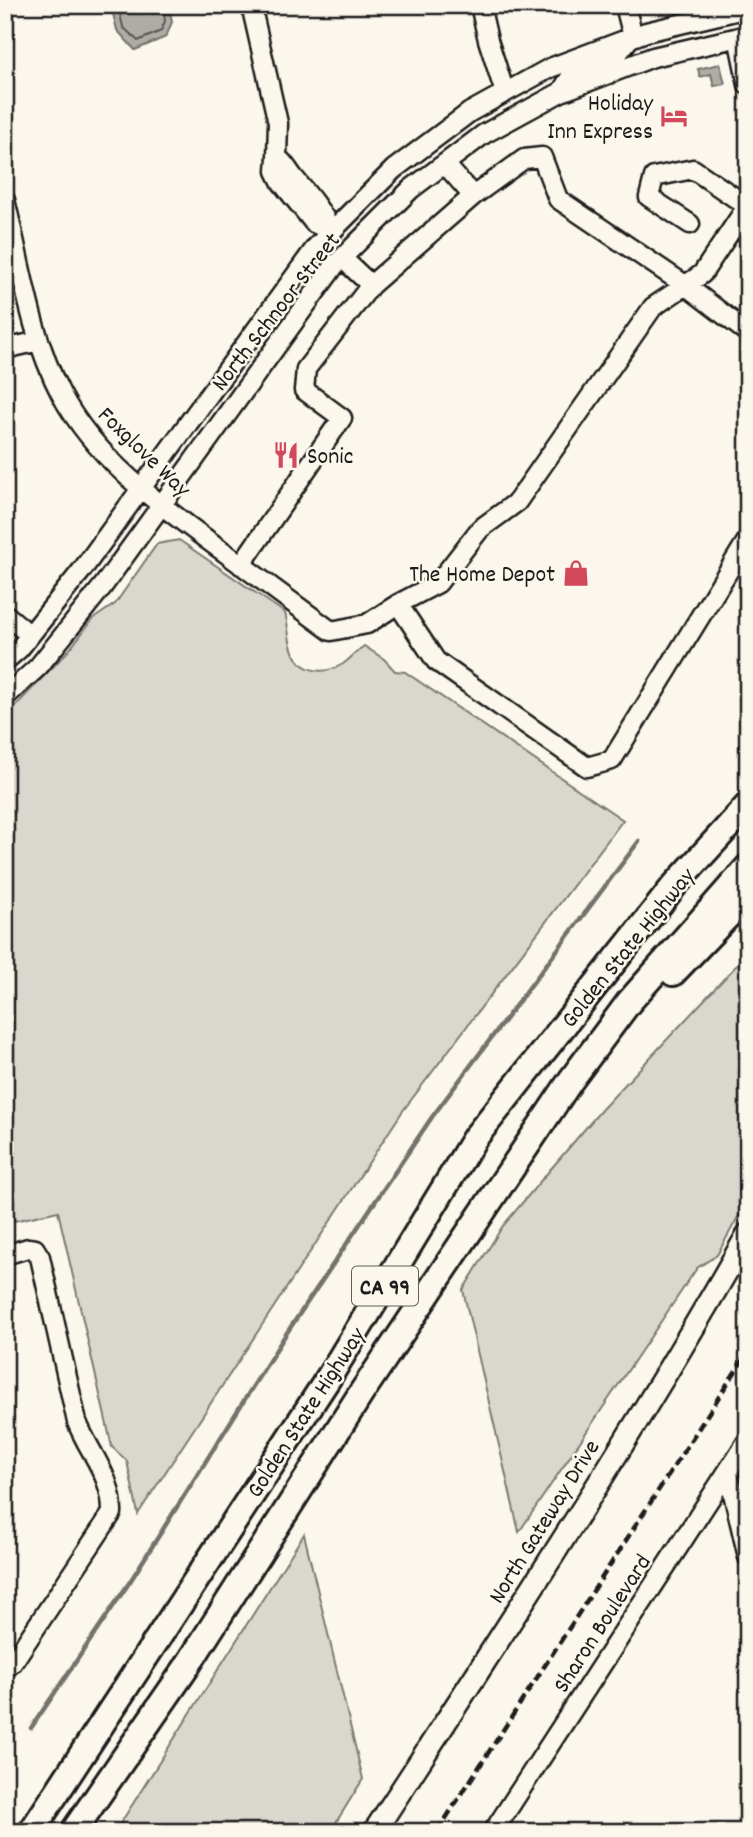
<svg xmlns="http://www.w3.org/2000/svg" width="753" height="1837" font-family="Dekko,sans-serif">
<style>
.green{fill:#dad7ce;stroke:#7b7a75;stroke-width:2}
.water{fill:#afaca5;stroke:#74726e;stroke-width:2}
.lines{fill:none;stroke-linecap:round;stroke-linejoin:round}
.shore{stroke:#575653;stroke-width:2}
.stream{stroke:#74726e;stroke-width:4.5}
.minor-casing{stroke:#1c1c1c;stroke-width:23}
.major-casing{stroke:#1c1c1c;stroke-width:26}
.highway-casing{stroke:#1c1c1c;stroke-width:30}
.minor{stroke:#fbf7ec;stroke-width:18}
.major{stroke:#fbf7ec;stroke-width:21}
.highway{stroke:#fbf7ec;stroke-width:24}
.rail{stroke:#1c1c1c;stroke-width:4.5;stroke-dasharray:10 5;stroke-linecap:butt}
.labels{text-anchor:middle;stroke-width:5;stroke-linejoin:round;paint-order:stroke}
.shield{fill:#fbf7ec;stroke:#5f5e5a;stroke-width:2}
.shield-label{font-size:23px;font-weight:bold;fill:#1c1c1c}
.poi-label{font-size:24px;fill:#1c1c1c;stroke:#fbf7ec;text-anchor:end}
.street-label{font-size:24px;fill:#1c1c1c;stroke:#fbf7ec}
</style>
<rect width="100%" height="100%" fill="#fbf7ec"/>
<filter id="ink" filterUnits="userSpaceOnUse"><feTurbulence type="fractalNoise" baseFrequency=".0143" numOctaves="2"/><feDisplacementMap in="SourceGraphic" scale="14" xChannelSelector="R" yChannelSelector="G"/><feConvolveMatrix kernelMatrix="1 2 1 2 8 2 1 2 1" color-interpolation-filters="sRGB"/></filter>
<g filter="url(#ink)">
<path class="green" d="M179,540L285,613C288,623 288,635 291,645C297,671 321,677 343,664C350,659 356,652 364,646L384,659L395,671L405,672L623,820L402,1112L138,1514L127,1461L112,1447L58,1211L14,1221L5,1182V717L69,650L93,619L115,604L157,544Z
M748,953V1199L717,1255L697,1268L519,1532L463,1290L502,1227L538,1184L602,1109Z
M304,1534L363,1779L330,1832H115Z"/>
<path class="water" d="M111,5H169L172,22L166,37L135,50L117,30Z
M720,64L725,84L714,86L711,74L700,77L698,69Z"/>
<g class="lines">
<path class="shore" d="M118,5L123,27L138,41L161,31L165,21L163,5"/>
<path class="stream" d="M31,1728L131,1580L284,1337L432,1117L639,841"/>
<defs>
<path id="minor" d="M251,5L278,123L277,157
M480,5L488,40L505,93
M625,5L633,37
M738,37L748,85
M561,92L572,75L615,57L630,38
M445,164L473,196L524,159L542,157L558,199L685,285L748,333
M5,200C21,264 30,335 61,394C96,460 161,506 220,549C257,576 294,604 331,631L367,624L398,604
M748,205L702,274L653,307L517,502L480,529L438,583L398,604L436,661L587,767L612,760L748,539
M690,224L649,197L654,177L693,169L747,206
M330,241L332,231C321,210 310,197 295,179C288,171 286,164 277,157L276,171L282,183L314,223L332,231
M342,258L371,285L473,196
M5,349L39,341
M241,565L342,418L304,390L306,369L371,285
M5,614L30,635
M5,661L19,649L82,570L316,247L394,169L470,112L550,68L646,32L748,8
M5,697L38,667L103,586L335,265L411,189L484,134L561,92L653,57L748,35
M5,1255L28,1248L35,1249L40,1257L77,1422C89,1453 113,1477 112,1513L13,1662L5,1669
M728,1472L748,1557
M493,1832L748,1440"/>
<path id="major" d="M374,1832C502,1635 632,1438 748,1234"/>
<path id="highway" d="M673,973L748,895
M31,1832L329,1377L474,1139L674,886L748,805
M73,1832L186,1668L362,1392L571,1080L629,1002L748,867"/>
</defs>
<use href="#minor" class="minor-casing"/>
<use href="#major" class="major-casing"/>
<use href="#highway" class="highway-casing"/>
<use href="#minor" class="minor"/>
<use href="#major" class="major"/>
<use href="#highway" class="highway"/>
<path class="rail" d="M437,1832L748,1352"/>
</g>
</g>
<defs>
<symbol id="hotel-bare" viewBox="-9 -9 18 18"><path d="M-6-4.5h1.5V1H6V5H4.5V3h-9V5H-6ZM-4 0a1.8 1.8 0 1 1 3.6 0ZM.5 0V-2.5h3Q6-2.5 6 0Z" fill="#d1495b" stroke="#fbf7ec" stroke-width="2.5" paint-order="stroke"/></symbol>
<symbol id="restaurant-bare" viewBox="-9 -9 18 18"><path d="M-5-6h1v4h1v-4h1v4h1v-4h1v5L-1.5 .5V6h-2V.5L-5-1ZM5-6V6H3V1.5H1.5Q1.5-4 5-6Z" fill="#d1495b" stroke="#fbf7ec" stroke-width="2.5" paint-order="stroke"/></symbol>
<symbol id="shop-bare" viewBox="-9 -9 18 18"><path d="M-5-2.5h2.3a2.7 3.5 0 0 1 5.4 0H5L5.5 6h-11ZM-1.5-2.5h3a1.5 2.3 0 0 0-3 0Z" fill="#d1495b" stroke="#fbf7ec" stroke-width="2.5" paint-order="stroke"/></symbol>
</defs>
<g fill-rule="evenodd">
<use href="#hotel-bare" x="655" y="97" width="38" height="38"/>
<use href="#restaurant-bare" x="267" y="436" width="38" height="38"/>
<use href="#shop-bare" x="557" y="554" width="38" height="38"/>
</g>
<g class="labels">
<rect class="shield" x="352" y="1266.5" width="66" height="39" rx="5"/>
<g class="shield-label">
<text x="385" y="1294">CA 99</text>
</g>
<g class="poi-label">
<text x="653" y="110">Holiday<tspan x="653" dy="28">Inn Express</tspan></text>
<text x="307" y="463" text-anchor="start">Sonic</text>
<text x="555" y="581">The Home Depot</text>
</g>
<g class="street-label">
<text transform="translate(275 311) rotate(-52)" y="8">North Schnoor Street</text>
<text transform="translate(145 451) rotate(44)" y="8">Foxglove Way</text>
<text transform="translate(627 947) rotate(-51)" y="8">Golden State Highway</text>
<text transform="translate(305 1412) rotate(-57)" y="8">Golden State Highway</text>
<text transform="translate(543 1521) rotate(-58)" y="8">North Gateway Drive</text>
<text transform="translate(601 1623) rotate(-57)" y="8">Sharon Boulevard</text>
</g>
</g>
<rect width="753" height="1837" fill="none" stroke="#fbf7ec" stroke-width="28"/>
<rect x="14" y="14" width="725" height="1809" fill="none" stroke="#1c1c1c" stroke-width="2.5" filter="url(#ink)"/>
</svg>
